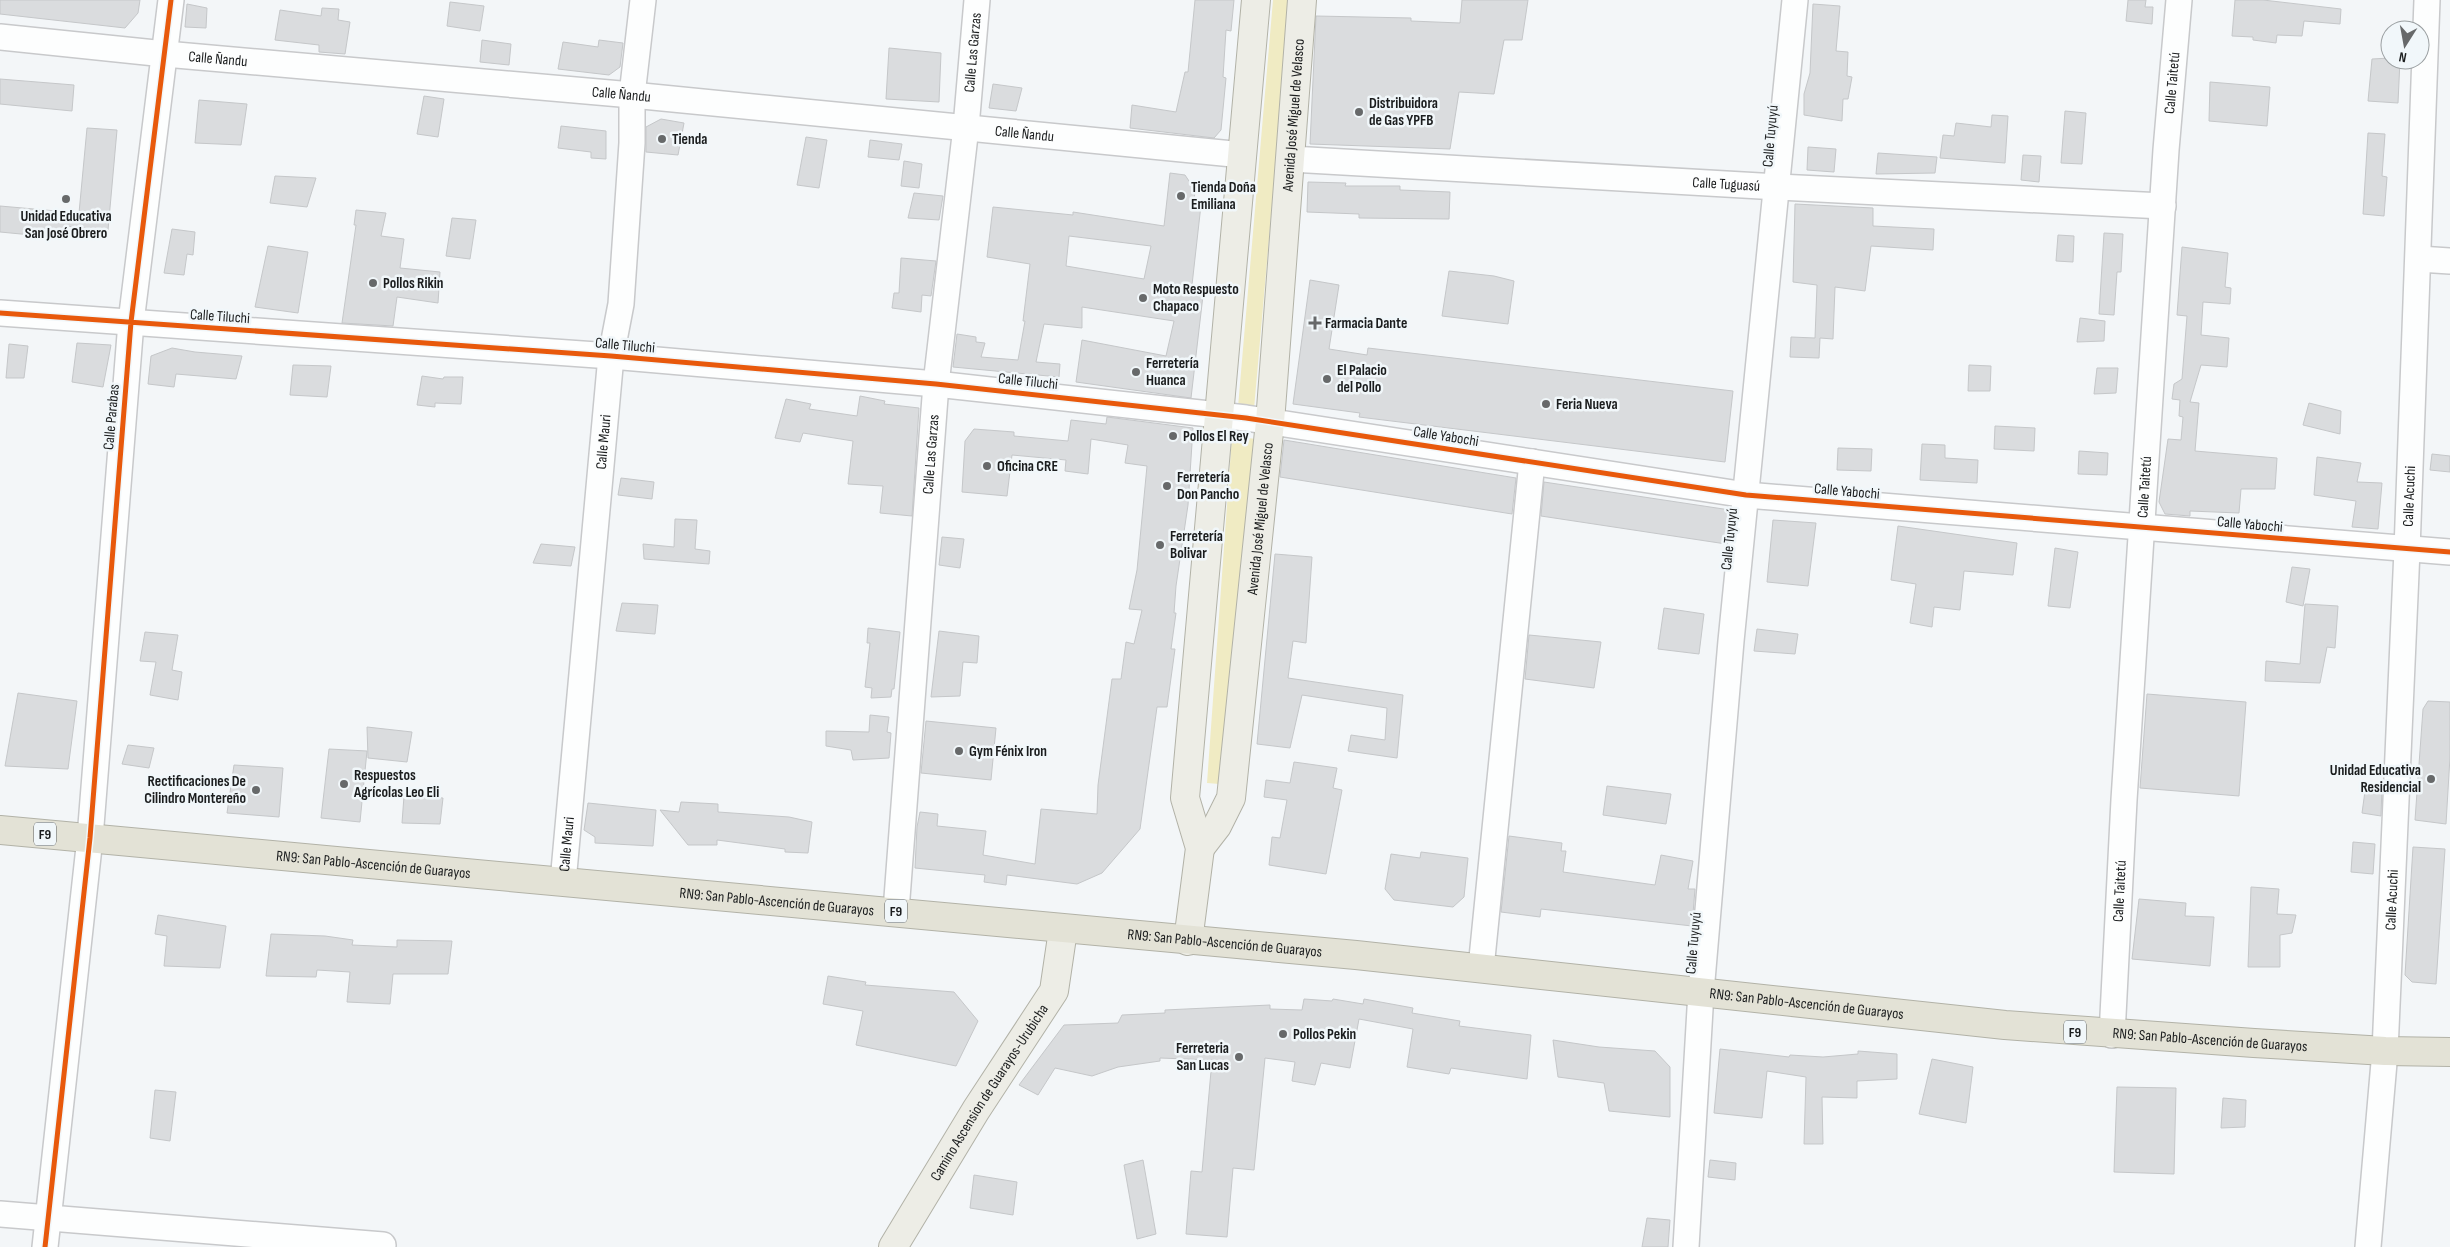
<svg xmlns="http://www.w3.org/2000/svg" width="2450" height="1247" font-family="'Sofia Sans Condensed',sans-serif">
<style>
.green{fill:#f0ebc3}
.building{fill:#dadcde;stroke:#c5c7c9;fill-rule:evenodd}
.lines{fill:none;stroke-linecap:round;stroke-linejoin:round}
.minor-casing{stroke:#c8c9cb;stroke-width:28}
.major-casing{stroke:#b2b2a7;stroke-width:30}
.highway-casing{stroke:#b2b2a7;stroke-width:30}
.minor{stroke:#fdfefe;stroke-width:25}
.major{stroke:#edede6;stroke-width:28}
.highway{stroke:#e3e2d6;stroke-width:28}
.cycleway-casing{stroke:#f1f7fa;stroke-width:8}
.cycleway{stroke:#e8590c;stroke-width:5}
.poi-dot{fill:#67696a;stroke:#f1f7fa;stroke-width:2}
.labels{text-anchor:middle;stroke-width:5;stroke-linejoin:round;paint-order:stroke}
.shield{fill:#f1f7fa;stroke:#5b5e60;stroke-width:1}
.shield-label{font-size:14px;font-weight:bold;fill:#1b1d1e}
.street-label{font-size:15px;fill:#1b1d1e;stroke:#f1f7fa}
.poi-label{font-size:15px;font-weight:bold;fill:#1b1d1e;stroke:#f1f7fa;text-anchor:start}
</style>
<rect width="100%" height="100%" fill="#f3f6f8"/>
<path class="green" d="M1273,0H1290L1254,409L1238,407Z
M1232,436L1256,439L1219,784L1207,783Z"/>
<path class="building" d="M0,0H140L138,13L125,28L0,14Z
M1195,0H1234L1231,31L1226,30L1223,77L1226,78L1221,130L1214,138L1130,128L1132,105L1176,112L1185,72H1188Z
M1462,0H1528L1522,40H1504L1494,94L1459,92L1450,149L1310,144L1316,16L1411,18V21L1460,23Z
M2128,0H2146L2145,7H2153L2152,24L2126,21Z
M2235,0H2263L2341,9L2340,24L2304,21L2302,36L2277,35L2276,43L2253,40V37L2232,36Z
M450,2L484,6L480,31L447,26Z
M187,4L207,8L206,28L185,27Z
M1813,4L1840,6L1836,51L1848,52L1847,76L1852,77L1848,99H1843L1842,121L1804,115V94L1810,73Z
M322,8L339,9L338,20L350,22L345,54L319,52V45L275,40L280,10L321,16Z
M482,40L511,44L509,65L480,62Z
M599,40L623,43L620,67L609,75L558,69L563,42L598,47Z
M889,48L941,53L939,102L886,99Z
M2390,58L2400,60L2398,103L2368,101L2372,59Z
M0,79L74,85L72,111L0,104Z
M2210,82L2270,87L2267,126L2209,121Z
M993,84L1022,88L1016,111L989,108Z
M424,96L444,99L438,137L417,134Z
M199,100L247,104L241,145L195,143Z
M2065,111L2086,113L2082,164L2061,163Z
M1992,115L2008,116L2005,163L1940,158L1943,135L1954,136L1956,123L1991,127Z
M661,119L684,123L678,155L646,152V127Z
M561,126L606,131V159L591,158V152L558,148Z
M87,128L117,130L108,230L64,226L63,238L0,232V206L79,213Z
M2368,133L2385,134L2382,176L2387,177L2384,216L2363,214Z
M806,137L827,140L819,188L797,185Z
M870,140L902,144L899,160L868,157Z
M1808,147L1836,149L1834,172L1807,170Z
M1878,153L1937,157L1935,173L1876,174Z
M2023,155L2041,156L2039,182L2021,180Z
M904,161L922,164L919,188L901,186Z
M1170,173L1185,175L1195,190L1194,202L1201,205L1192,285L1204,287L1191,398L1076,382L1082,340L1166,356L1174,321L1082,307V328L1044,324L1036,362L1060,364L1059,377L953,367L957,334L976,337V342L985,343L981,357L1018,360L1025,321H1023L1030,264L987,257L993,207L1073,215V212L1164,226ZM1069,236L1151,246L1144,279L1066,266Z
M275,176L316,178L307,207L270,203Z
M1308,182L1346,183L1345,186H1400V190L1450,192L1449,219L1359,218V214L1307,212Z
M914,193L943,196L939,220L908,218Z
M1795,204L1873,208V226L1934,229L1933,250L1871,246L1865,291L1835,287L1833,339L1820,338L1819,358L1790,357L1791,337L1815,338L1817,285L1793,282Z
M356,210L386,213L381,236L404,239L400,268L440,272L438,303L397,297L393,326L342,323L356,225H354Z
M452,218L476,220L470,259L446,256Z
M172,229L195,232L193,255L187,254L184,275L164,273Z
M2104,233L2123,234L2121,272H2117L2114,315L2099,314Z
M2058,235L2074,236L2073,262L2056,261Z
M268,246L308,252L298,313L255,307Z
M2182,247L2228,253L2225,287L2231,288L2230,304L2203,302L2201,335L2229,338L2227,367L2201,365L2190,402L2199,403L2195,451L2277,458L2275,489H2241L2239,513L2190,511V516L2165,514L2159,502L2168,439L2181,440L2183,417L2179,416L2180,400L2172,399L2174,384L2182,379L2187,316L2177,315Z
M901,258L936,261L931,296L922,295L921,312L892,308L894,293H899Z
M1449,271L1494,276L1514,281L1508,324L1442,316Z
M1310,280L1339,285L1329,349L1367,355L1368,348L1733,391L1725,462L1359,417L1360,413L1293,404Z
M2080,318L2105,321L2104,341L2077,342Z
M77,343L111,345L103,387L72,382Z
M9,344L28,346L24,378H6Z
M172,348L195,352L242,356L236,379L176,374L174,387L148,384L151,356Z
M293,365L331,366L327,397L290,395Z
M1969,365L1991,366L1990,391H1968Z
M2097,368H2118L2116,393L2094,394Z
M422,376L443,379L444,377H463L461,404L435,403V407L417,405Z
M860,396L885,401L884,404L919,408L912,516L880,513L883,486L848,484L853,441L803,433L800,442L775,438L786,399L811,404L809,409L857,416Z
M2309,403L2341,411L2340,434L2303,425Z
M1107,417L1193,428L1188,505L1176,586L1174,613H1176L1171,649H1175L1167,707H1157L1140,829L1102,873L1077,884L1007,875L1006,885L984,882L985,875L915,868L917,827L920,812L938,814L937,826L986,831L983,855L1035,864L1041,809L1097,814L1098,785L1112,679H1121L1126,642L1134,644L1142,610L1129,609L1137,570L1147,466L1125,463L1128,445L1091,439L1088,474L1065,471L1066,460L1012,455L1007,496L962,492L965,441L974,429L1014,432V436L1068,441L1071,420L1106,424Z
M1995,426L2035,428L2034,451L1994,449Z
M1284,440L1516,478L1512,514L1280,477Z
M1922,444L1945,445V458L1978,460L1977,483L1920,480Z
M1838,448L1872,449L1871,471L1837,470Z
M2079,451L2108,453L2107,475L2078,474Z
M2432,454L2450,456V472L2430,470Z
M2317,457L2361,463L2357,482L2382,483L2378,529L2352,527L2356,501L2314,495Z
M621,478L654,482L652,499L618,495Z
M1544,482L1730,510L1726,544L1541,516Z
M675,519L697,520L695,549L710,551L709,564L644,559L643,544L674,547Z
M1773,520L1816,523L1808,586L1767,582Z
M1898,526L2017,543L2013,575L1964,571L1960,610L1934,607L1932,627L1910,623L1916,584L1891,580Z
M942,537L964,539L960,568L939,565Z
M541,544L575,547L571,566L533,563Z
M2055,548L2078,552L2070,608L2048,606Z
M1275,554L1312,557L1306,643L1293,641L1288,678L1403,695L1397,758L1348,751L1351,735L1385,740L1387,708L1302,695L1290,748L1257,744Z
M2292,567L2310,569L2303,606L2286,602Z
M622,603L658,605L655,634L616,631Z
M2305,604L2338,606L2335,648L2327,647L2320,683L2265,681L2266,661L2300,664Z
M1664,608L1704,614L1699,654L1658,649Z
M868,628L900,632L894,689H892L891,697L871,698L872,688L865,687L870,643H867Z
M1757,629L1798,634L1795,654L1754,651Z
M939,631L979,636L977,663L963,662L960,696L931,697Z
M145,632L178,635L172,670L182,672L178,700L150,695L156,662L140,661Z
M1529,635L1601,642L1594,688L1525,679Z
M18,693L77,701L68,769L5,766Z
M2147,694L2246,702L2239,796L2140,788Z
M2428,701L2450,702V757L2446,824L2415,820L2423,709Z
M870,715L889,717L887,732L891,733L889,758L853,760L851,750L826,746V731L869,732Z
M926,721L996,728L991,780L921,773Z
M367,727L412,732L407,762L368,758Z
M128,745L154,748L149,768L122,764Z
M329,749L367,751L360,822L321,818Z
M1294,762L1337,768L1333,788L1342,790L1326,874L1269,865L1272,837L1280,838L1287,800L1264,797L1266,780L1290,783Z
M234,765L283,768L279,817L227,813Z
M2366,784L2382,786L2381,816L2362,813Z
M1607,786L1671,794L1666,824L1603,815Z
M404,796L443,798L440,824L402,823Z
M681,802L718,804V812L789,817L812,822L808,853L785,852V849L717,840V845H688L660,810L679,812Z
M588,803L656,810L653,846L595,843V837L584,830Z
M1509,836L1562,843L1561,851H1566L1563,872L1655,885L1661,855L1693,861L1688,889H1695L1692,926L1541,909L1540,917L1501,912Z
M2353,842L2375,844L2373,874L2351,872Z
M2413,847L2445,849L2436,984L2412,982L2405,975Z
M1421,852L1468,858L1464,897L1453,907L1394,900L1385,889L1391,854L1420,858Z
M2251,887L2279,889L2277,914L2296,915L2292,933L2280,935V967H2248Z
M2139,899L2186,903L2185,916L2214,917L2210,966L2132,959Z
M158,915L226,926L220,968L164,966L167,936L155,934Z
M271,934L325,936L353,940L352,945L397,947V940L452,941L448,974H393L390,1004L347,1002L350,972L317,970L316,977L266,976Z
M828,976L866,982L865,985L954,992L978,1021L956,1066L856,1045L863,1011L823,1004Z
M1304,999L1332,1001L1333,999L1363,1004L1364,999L1413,1008L1412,1013L1460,1021L1459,1026L1531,1035L1527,1079L1451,1068L1449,1074L1407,1067L1413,1029L1359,1019L1350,1068L1321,1063L1315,1085L1292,1081L1295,1062L1265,1058L1254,1170L1233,1168L1227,1237L1186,1234L1191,1171L1202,1172L1212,1060L1160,1058V1061L1118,1067L1092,1076L1055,1068L1038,1095L1019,1085L1064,1025L1118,1023L1122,1015L1165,1013V1010L1270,1005V1009L1302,1010Z
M1553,1040L1599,1047L1655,1051L1670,1067V1117L1609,1111L1604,1083L1558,1077Z
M1720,1049L1789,1057L1790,1055L1823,1057L1858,1054V1051L1897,1054V1079L1857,1081V1098L1822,1097L1823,1144H1804L1806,1077L1767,1071L1762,1118L1714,1113Z
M1932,1059L1973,1067L1966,1123L1919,1114Z
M2117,1087L2176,1088L2174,1174L2114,1172Z
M155,1090L176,1092L170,1141L150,1138Z
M2223,1098L2246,1100L2245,1127L2221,1128Z
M1143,1160L1156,1234L1137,1239L1124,1165Z
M1710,1160L1736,1163L1735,1180L1708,1177Z
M974,1175L1017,1182L1013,1215L970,1208Z
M1647,1218L1670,1220L1668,1247H1642Z"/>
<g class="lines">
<defs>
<g id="minor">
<path id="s1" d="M0,37L165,54L632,95L1243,155"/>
<path id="s2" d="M1291,159L1778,187L2163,206"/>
<path d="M2419,259L2450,261"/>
<path d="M0,313L611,356L936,384L1246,418L1746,495L2450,552"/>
<path id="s3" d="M563,882L611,356L621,304L632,143V95L643,0"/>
<path id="s4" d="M896,911L936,384L966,127L977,0"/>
<path d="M1481,968L1532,462"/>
<path id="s5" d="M2112,1035L2124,800L2166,150L2179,0"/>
<path d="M0,1214L383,1245"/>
<path d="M45,1247L90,838L131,322L171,0"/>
<path d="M1686,1247L1701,992L1731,641L1795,0"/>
<path id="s6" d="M2368,1247L2385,1051L2407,550L2427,0"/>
</g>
<g id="major">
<path id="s7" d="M1200,848L1217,826L1231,798L1270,422L1302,0"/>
<path d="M1188,941L1200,848L1185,798L1256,0"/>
<path id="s8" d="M893,1247L976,1110L1054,991L1063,930"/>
</g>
<g id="highway">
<path id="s9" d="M0,830L1356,955L2005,1025L2254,1043L2385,1051L2450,1052"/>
</g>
</defs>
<use href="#minor" class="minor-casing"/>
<use href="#major" class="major-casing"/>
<use href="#highway" class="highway-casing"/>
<use href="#minor" class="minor"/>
<use href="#major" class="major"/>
<use href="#highway" class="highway"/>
<defs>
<path id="cycleway" d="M0,313L611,356L936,384L1246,418L1746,495L2450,552
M45,1247L90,838L131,322L171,0"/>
</defs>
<use href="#cycleway" class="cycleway-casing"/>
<use href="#cycleway" class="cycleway"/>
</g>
<g class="poi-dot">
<circle cx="1359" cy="112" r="5"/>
<circle cx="662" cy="139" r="5"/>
<circle cx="1181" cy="196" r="5"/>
<circle cx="66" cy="199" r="5"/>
<circle cx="373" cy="283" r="5"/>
<circle cx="1143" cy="298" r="5"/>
<path d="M1312.5 315.5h5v5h5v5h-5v5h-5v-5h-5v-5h5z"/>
<circle cx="1136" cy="372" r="5"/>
<circle cx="1327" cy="379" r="5"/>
<circle cx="1546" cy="404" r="5"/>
<circle cx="1173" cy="436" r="5"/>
<circle cx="987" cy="466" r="5"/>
<circle cx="1167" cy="486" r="5"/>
<circle cx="1160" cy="545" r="5"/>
<circle cx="959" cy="751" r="5"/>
<circle cx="2431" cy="779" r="5"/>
<circle cx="344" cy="784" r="5"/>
<circle cx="256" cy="790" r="5"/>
<circle cx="1283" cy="1034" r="5"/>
<circle cx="1239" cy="1057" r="5"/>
</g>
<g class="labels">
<g class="shield">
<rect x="34" y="822.5" width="22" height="23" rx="4"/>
<rect x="885" y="899.5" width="22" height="23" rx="4"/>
<rect x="2064" y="1020.5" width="22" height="23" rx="4"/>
</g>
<g class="shield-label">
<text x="45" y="839">F9</text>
<text x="896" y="916">F9</text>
<text x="2075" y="1037">F9</text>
</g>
<g class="street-label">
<text dy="5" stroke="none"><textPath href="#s4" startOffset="862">Calle Las Garzas</textPath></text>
<text dy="5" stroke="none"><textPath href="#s1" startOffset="219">Calle Ñandu</textPath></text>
<text dy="5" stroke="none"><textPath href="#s5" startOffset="954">Calle Taitetú</textPath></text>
<text dy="5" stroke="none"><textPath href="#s1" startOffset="624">Calle Ñandu</textPath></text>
<text dy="5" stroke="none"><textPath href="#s7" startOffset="745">Avenida José Miguel de Velasco</textPath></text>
<text dy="5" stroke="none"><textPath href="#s1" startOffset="1029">Calle Ñandu</textPath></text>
<text transform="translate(1770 136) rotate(-85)" y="5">Calle Tuyuyú</text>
<text dy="5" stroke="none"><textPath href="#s2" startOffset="436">Calle Tuguasú</textPath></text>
<text transform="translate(220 316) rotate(4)" y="5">Calle Tiluchi</text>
<text transform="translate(625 345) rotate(5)" y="5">Calle Tiluchi</text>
<text transform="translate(1028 381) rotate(6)" y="5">Calle Tiluchi</text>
<text transform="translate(111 417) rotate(-85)" y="5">Calle Parabas</text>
<text transform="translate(1446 436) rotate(9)" y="5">Calle Yabochi</text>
<text dy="5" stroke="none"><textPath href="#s3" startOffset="442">Calle Mauri</textPath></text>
<text dy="5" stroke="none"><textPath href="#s4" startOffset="458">Calle Las Garzas</textPath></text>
<text dy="5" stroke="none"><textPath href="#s5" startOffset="549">Calle Taitetú</textPath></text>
<text transform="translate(1847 491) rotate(5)" y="5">Calle Yabochi</text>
<text dy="5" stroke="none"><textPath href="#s6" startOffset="752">Calle Acuchi</textPath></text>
<text dy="5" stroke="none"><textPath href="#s7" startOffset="340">Avenida José Miguel de Velasco</textPath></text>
<text transform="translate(2250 524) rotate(5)" y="5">Calle Yabochi</text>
<text transform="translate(1729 539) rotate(-84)" y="5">Calle Tuyuyú</text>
<text dy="5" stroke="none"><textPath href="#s3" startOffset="38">Calle Mauri</textPath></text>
<text dy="5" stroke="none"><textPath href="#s9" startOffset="375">RN9: San Pablo-Ascención de Guarayos</textPath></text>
<text dy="5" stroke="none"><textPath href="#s5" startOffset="144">Calle Taitetú</textPath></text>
<text dy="5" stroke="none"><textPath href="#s6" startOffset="348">Calle Acuchi</textPath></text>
<text dy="5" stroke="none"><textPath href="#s9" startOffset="780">RN9: San Pablo-Ascención de Guarayos</textPath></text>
<text transform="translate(1693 943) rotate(-85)" y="5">Calle Tuyuyú</text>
<text dy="5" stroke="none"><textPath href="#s9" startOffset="1230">RN9: San Pablo-Ascención de Guarayos</textPath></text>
<text dy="5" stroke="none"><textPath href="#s9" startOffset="1815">RN9: San Pablo-Ascención de Guarayos</textPath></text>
<text dy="5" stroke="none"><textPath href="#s9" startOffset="2220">RN9: San Pablo-Ascención de Guarayos</textPath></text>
<text dy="5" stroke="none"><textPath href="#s8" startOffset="182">Camino Ascension de Guarayos-Urubicha</textPath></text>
</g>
<g class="poi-label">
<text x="1369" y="108">Distribuidora<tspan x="1369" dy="17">de Gas YPFB</tspan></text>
<text x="672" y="144">Tienda</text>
<text x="1191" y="192">Tienda Doña<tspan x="1191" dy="17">Emiliana</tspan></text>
<text x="66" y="221" text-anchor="middle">Unidad Educativa<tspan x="66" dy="17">San José Obrero</tspan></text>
<text x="383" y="288">Pollos Rikin</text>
<text x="1153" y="294">Moto Respuesto<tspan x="1153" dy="17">Chapaco</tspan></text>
<text x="1325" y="328">Farmacia Dante</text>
<text x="1146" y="368">Ferretería<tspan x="1146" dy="17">Huanca</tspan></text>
<text x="1337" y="375">El Palacio<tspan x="1337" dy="17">del Pollo</tspan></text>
<text x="1556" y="409">Feria Nueva</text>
<text x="1183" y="441">Pollos El Rey</text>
<text x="997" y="471">Oficina CRE</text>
<text x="1177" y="482">Ferretería<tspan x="1177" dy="17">Don Pancho</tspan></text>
<text x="1170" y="541">Ferretería<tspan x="1170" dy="17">Bolivar</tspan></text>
<text x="969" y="756">Gym Fénix Iron</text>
<text x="2421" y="775" text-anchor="end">Unidad Educativa<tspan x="2421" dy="17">Residencial</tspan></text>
<text x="354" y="780">Respuestos<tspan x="354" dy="17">Agrícolas Leo Eli</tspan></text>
<text x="246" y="786" text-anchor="end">Rectificaciones De<tspan x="246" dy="17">Cilindro Montereño</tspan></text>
<text x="1293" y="1039">Pollos Pekin</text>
<text x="1229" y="1053" text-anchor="end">Ferreteria<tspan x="1229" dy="17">San Lucas</tspan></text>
</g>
</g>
<g transform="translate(2405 45) rotate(191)"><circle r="24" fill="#f1f7fa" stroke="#9ba0a2"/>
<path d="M0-4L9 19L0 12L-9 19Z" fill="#67696a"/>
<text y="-8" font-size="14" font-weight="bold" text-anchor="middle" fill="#1b1d1e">N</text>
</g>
</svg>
